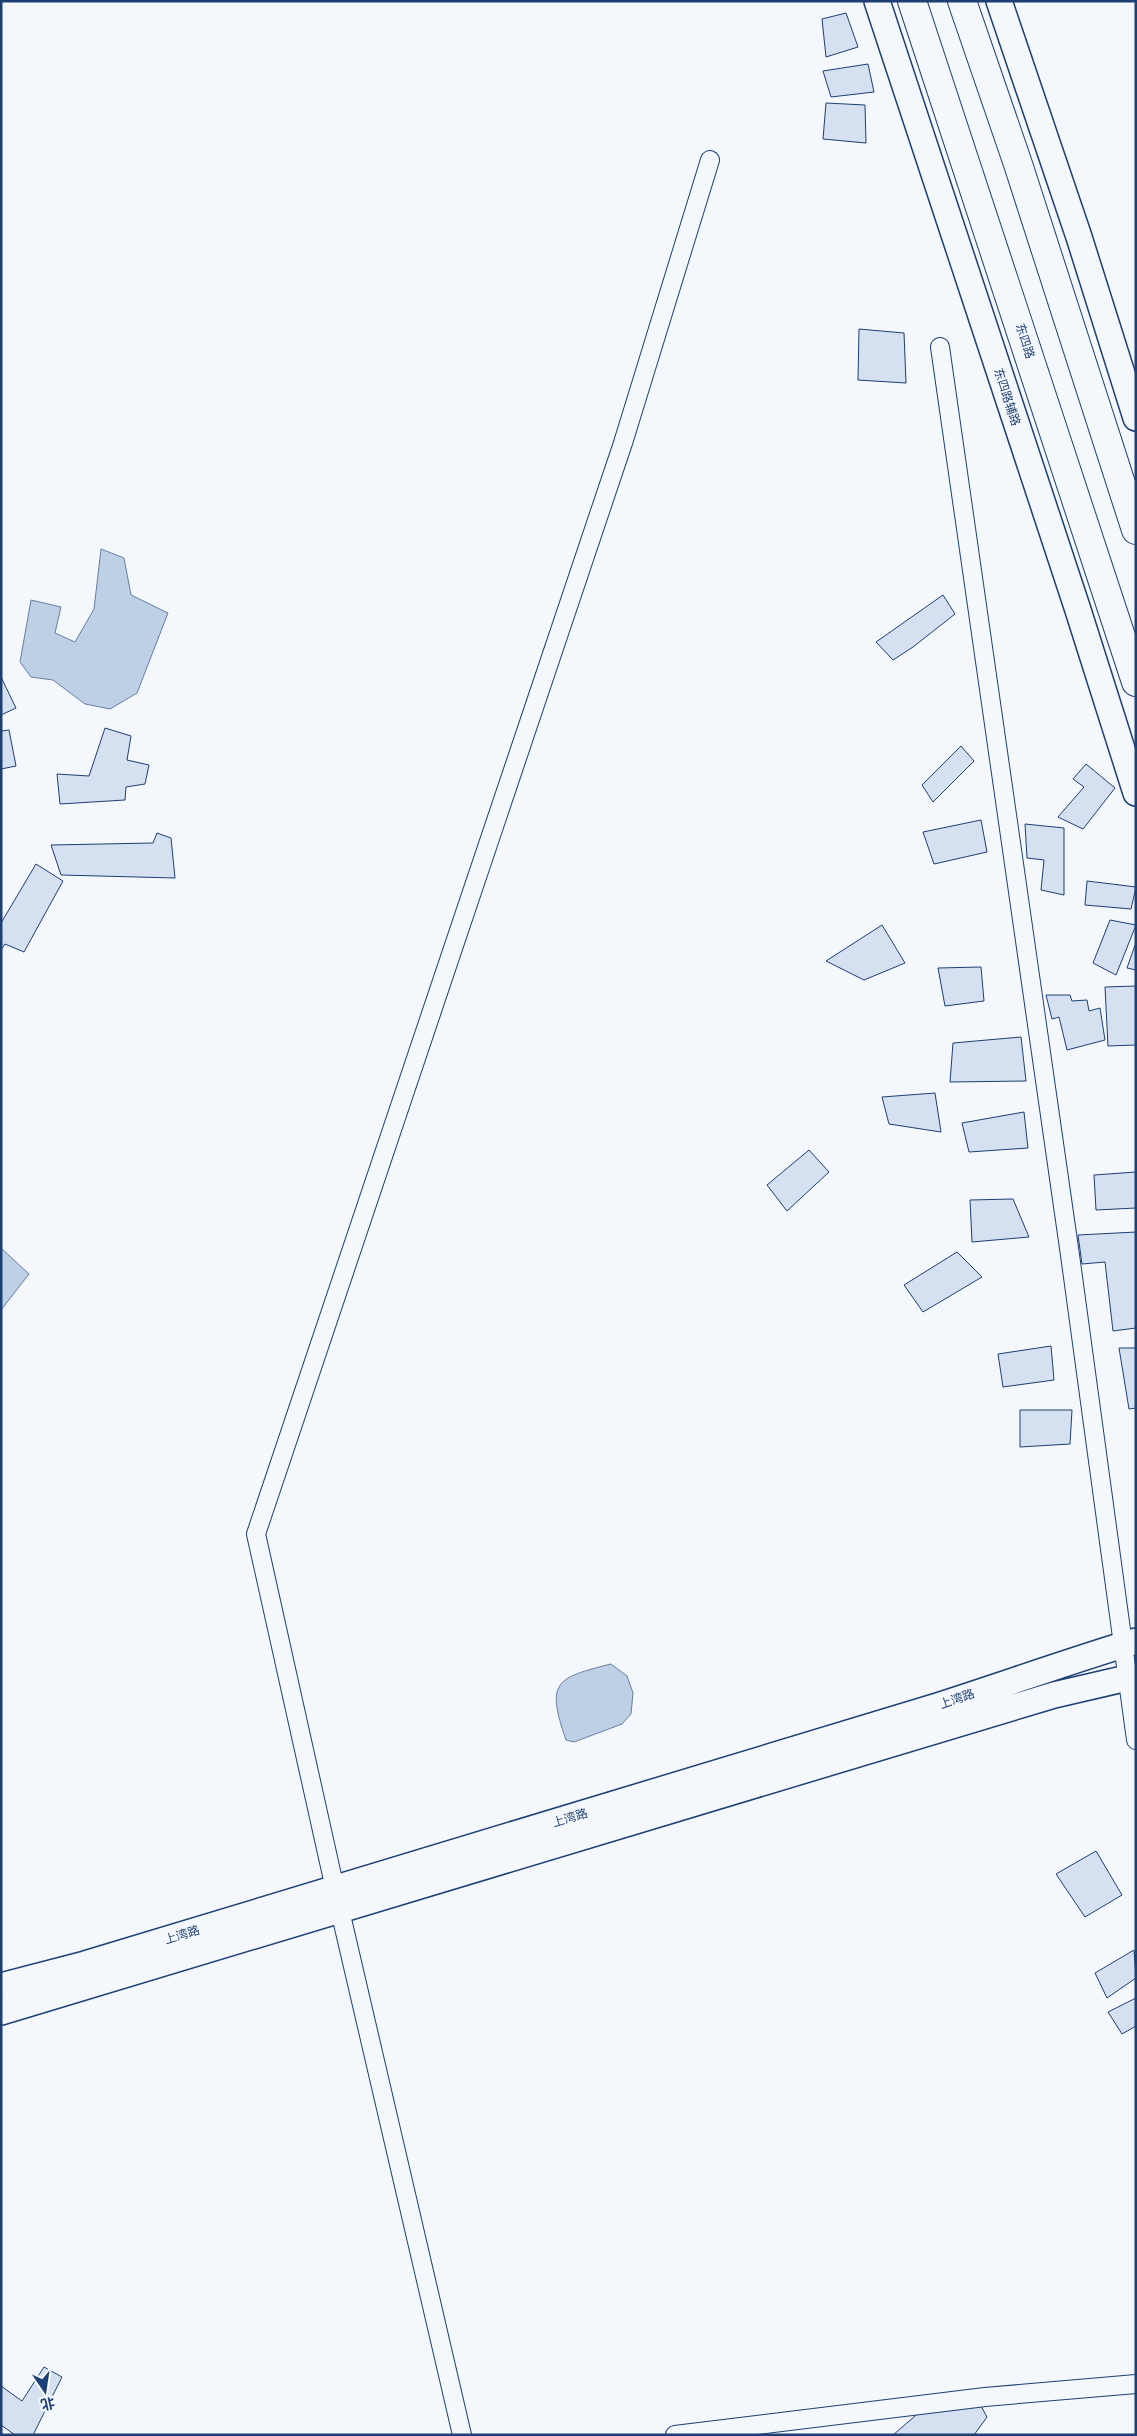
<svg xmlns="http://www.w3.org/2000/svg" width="1137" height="2436" font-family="Signika,'Noto Sans SC',sans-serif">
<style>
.water{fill:#bed0e5;stroke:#687fa3}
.building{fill:#d5e0f0;stroke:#1d3f73}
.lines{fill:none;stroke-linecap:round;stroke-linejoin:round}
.minor-casing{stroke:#1d3f73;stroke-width:20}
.secondary-casing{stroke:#1d3f73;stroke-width:28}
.primary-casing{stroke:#1d3f73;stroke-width:30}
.minor{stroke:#f4f7fb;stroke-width:18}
.secondary{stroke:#f4f7fb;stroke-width:25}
.primary{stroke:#f4f7fb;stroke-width:28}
.labels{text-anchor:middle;stroke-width:4;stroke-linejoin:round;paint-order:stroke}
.street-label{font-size:12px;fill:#1d3f73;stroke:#f4f7fb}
</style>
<rect width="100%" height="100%" fill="#f4f7fb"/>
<path class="water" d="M101,549L124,558L131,595L168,613L137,693L110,709L85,704L53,680L31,677L20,662L31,600L61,607L55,633L75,642L94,609Z
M1,1248L29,1274L1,1310Z
M611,1664L627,1676L633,1693L631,1714L622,1724L574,1742L566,1740C546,1682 555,1678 611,1664Z"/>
<path class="building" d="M846,13L858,47L826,57L822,19Z
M868,64L874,92L831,97L823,71Z
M826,103L865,105L866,143L823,139Z
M859,329L904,333L906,383L858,380Z
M943,595L955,614L913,647L893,660L876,642Z
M1,677L16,708L1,715Z
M105,728L131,736L127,760L149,765L145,784L126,787L125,800L60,804L57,774L89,776Z
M9,730L16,766L1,769V731Z
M961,746L974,761L933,802L922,785Z
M1086,764L1115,788L1083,829L1058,817L1084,787L1073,779Z
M981,820L987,852L934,864L923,832Z
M1025,824L1064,828V895L1041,890L1044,860L1027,858Z
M157,833L171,838L175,878L61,875L51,845L153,843Z
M36,864L63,881L24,952L5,944L1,950V923Z
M1087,881L1136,887L1131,909L1085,905Z
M1110,920L1136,925L1116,975L1093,963Z
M882,925L905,963L864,980L826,961Z
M1135,945H1136V970L1127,968Z
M981,967L984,1001L945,1006L938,968Z
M1136,986V1045L1108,1046L1105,987Z
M1046,995H1070L1072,1001L1087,1000L1089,1011L1100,1008L1105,1040L1067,1050L1059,1017L1052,1019Z
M1021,1037L1026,1081L950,1082L953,1043Z
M935,1093L941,1132L889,1124L882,1097Z
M1024,1112L1028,1148L969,1152L962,1123Z
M809,1150L829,1172L787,1211L767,1185Z
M1136,1172V1208L1096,1210L1094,1175Z
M1013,1199L1029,1237L972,1242L970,1200Z
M1136,1232V1328L1113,1331L1105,1262L1082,1264L1078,1235Z
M957,1252L982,1277L923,1312L904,1285Z
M1051,1346L1054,1380L1003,1387L998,1354Z
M1119,1348H1136V1408L1129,1409Z
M1020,1410H1072L1070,1444L1020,1447Z
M1096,1851L1122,1895L1085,1917L1056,1874Z
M1134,1950L1136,1978L1107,1998L1095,1973Z
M1136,1998V2026L1122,2034L1108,2012Z
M44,2367L62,2377L33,2435H15L1,2425V2386L22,2401Z
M981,2406L987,2417L974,2435H893L922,2410Z"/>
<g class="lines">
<defs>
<path id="minor" d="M940,347L1070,1255L1136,1740
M462,2435L335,1889L256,1534L623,443L710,160
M675,2435L985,2397L1136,2384"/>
<path id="secondary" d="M877,1L1077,607L1136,793
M999,1L1079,237L1136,418
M1,1986L85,1964C367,1879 649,1794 931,1708C1000,1686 1067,1662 1136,1641
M1,2012L1054,1695L1136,1676"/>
<path id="primary" d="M912,1L1136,682
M962,1L1018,164L1136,530"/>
</defs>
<use href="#minor" class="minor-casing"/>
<use href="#secondary" class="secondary-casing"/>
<use href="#primary" class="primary-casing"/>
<use href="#minor" class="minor"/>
<use href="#secondary" class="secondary"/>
<use href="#primary" class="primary"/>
</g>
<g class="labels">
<g class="street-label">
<text transform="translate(1025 341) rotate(72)" y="4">东四路</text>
<text transform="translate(1007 397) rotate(72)" y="4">东四路辅路</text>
<text transform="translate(957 1699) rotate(-19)" y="4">上湾路</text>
<text transform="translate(570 1818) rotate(-17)" y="4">上湾路</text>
<text transform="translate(182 1935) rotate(-17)" y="4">上湾路</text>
</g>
</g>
<rect width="1137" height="2436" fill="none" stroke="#1d3f73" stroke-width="5"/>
<g transform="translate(45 2391) rotate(167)" stroke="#f4f7fb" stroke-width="4" paint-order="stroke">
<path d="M0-4L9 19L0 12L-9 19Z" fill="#1d3f73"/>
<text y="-8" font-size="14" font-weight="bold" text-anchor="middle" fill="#1d3f73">北</text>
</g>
</svg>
